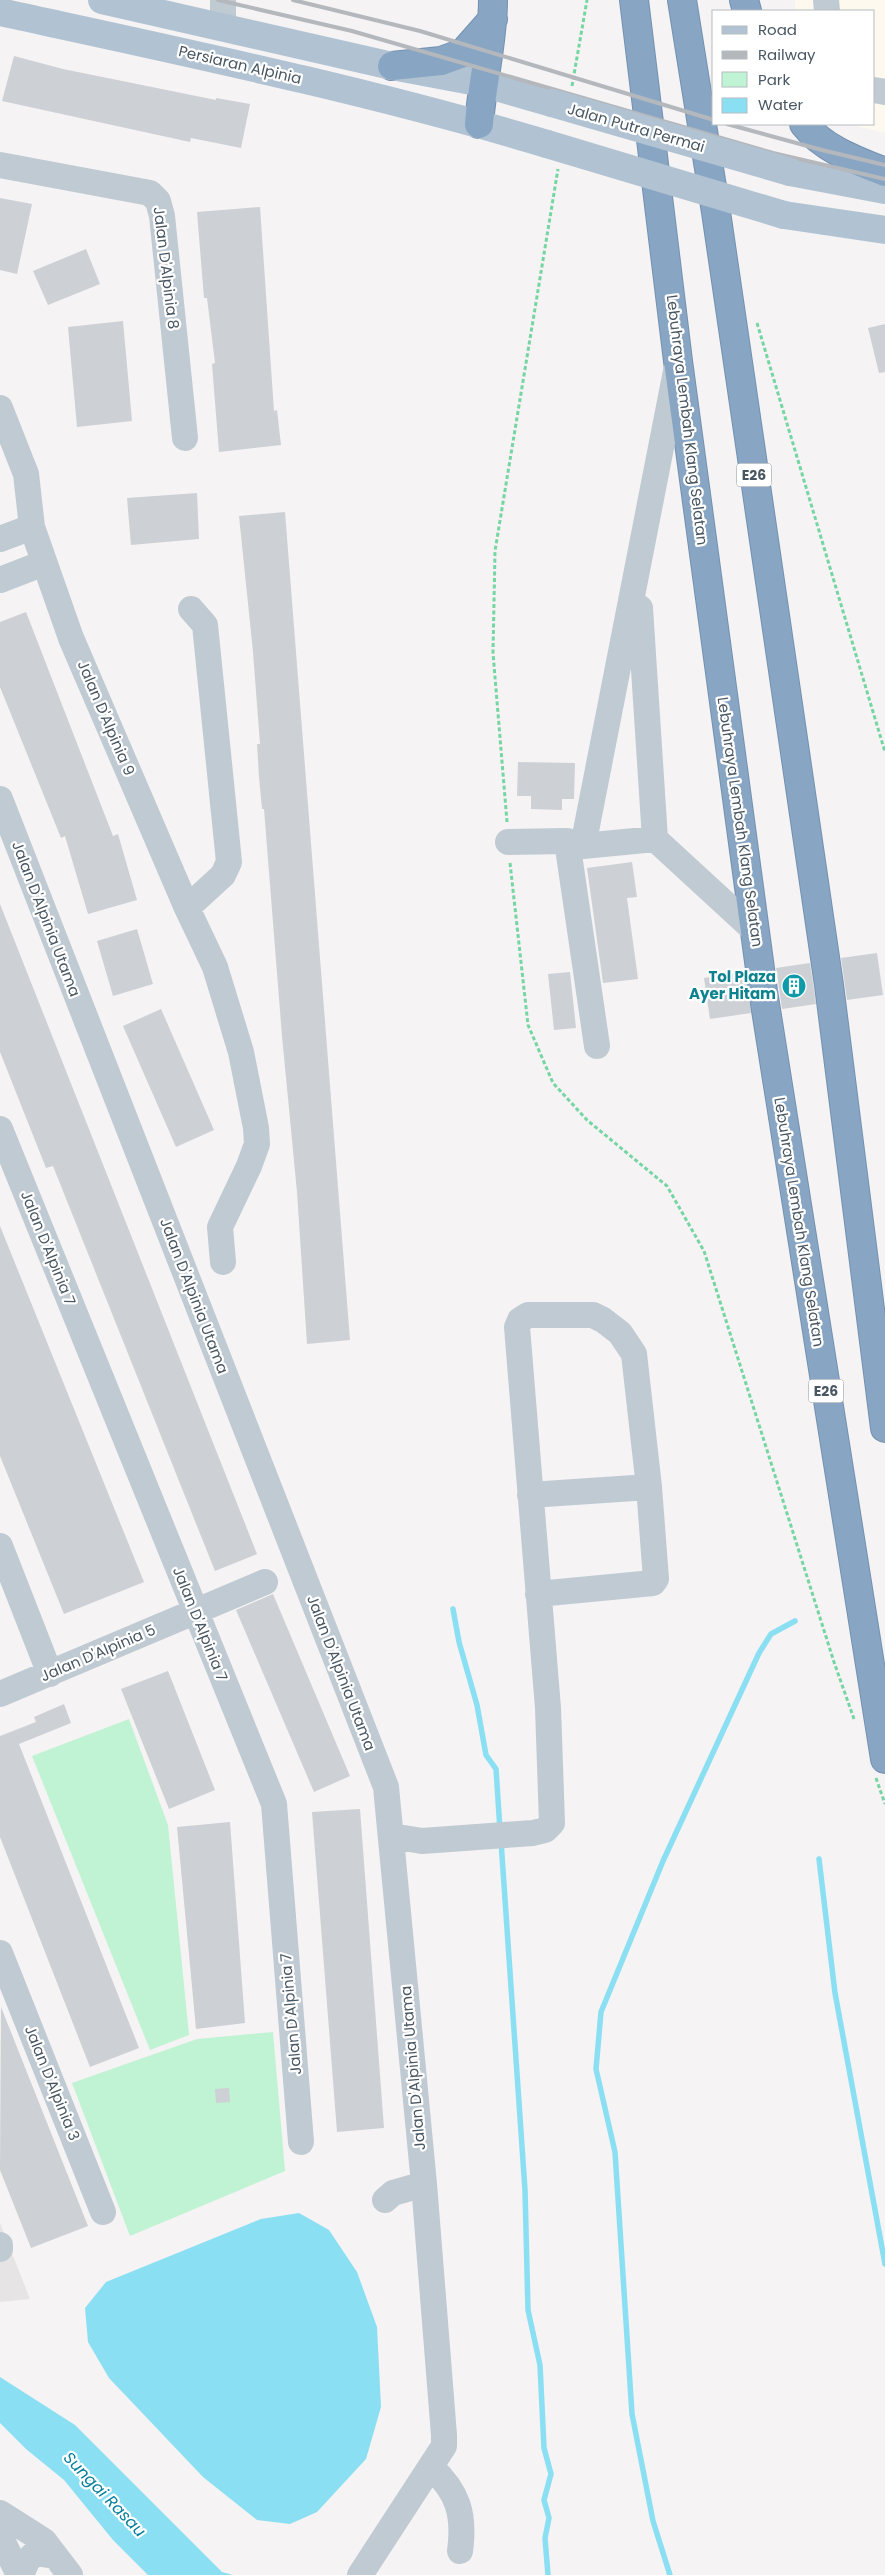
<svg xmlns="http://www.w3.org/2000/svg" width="885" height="2575" font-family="Poppins,sans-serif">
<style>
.commercial{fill:#fef9ee}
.education{fill:#e6e4e5}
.green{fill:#c0f3d3}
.water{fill:#8bdff3}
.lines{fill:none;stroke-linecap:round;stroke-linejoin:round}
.stream{stroke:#8bdff3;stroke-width:5.5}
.building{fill:#cdd0d5}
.highway-casing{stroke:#7391b0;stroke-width:30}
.path{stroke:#75d5a3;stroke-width:3;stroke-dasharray:4 2.5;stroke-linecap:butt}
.minor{stroke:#c0cad3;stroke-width:26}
.major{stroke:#b1c3d2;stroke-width:28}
.highway{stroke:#88a6c4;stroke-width:28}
.rail{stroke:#b4b8bd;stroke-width:4}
.major-bridge{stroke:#b1c3d2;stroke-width:28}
.labels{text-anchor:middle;stroke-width:4.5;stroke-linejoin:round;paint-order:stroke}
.shield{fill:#fff;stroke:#808991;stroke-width:1}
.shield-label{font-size:14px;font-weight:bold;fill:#495762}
.street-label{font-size:15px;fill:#495762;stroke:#fff}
.culture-label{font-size:15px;font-weight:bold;fill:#0d838f;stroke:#fff;text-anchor:end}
.water-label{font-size:16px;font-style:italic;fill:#057e9a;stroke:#fff}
</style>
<rect width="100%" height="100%" fill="#f5f3f3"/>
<path class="commercial" d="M795,0H885V133L848,124H874V11H795Z"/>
<path class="education" d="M0,2223L30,2299L0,2302Z"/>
<path class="green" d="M129,1719L168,1825L189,2035L150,2050L32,1756Z
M273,2032L285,2171L130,2236L72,2083L197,2039Z"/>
<path class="water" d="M299,2213L329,2230L357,2272L377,2327L381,2407L366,2459L317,2512L290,2524L257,2520L203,2477L109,2378L88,2342L85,2308L106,2282L261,2219Z
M0,2377L75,2425L222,2572L233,2575H148L113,2540L64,2480L26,2449L0,2423Z"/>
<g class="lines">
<path class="stream" d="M453,1609L459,1642L477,1705L486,1755L496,1769L500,1830
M501,1841L525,2190L528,2310L540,2365L544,2448L551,2474L544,2500L549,2518L545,2538L548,2575
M819,1859L835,1993L885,2264
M670,2575L653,2521L632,2414L615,2152L596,2069L601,2012L663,1861L759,1653L771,1634L795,1621"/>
</g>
<path class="building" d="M14,56L63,69L216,100V98L250,104L241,148L191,138L190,142L2,101Z
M0,198L32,204L17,274L0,270Z
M260,207L274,411L277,410L281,445L219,452L212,364L215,363L207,298H204L197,212Z
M86,249L100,284L48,305L33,271Z
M123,321L132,421L77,427L68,327Z
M885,324V372L879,373L868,328Z
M197,493L199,539L131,545L127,498Z
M285,512L350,1340L307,1344L297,1192L282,1036L264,809H262L259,777L257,744H260L253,652L239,516Z
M26,612L113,836L118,834L137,900L88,914L65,836L61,838L0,687V622Z
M518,762L575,763L574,799H562V810L531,809V796H517Z
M632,862L637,897L627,898L638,979L603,983L587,868Z
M0,904L257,1554L215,1571L53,1166L46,1168L0,1052Z
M137,929L153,984L113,996L97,941Z
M877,953L883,995L847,1000L841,958Z
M810,963L816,1004L782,1009L776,968Z
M570,972L576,1028L554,1030L548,974Z
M745,972L751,1013L710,1019L704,978Z
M161,1009L214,1130L176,1147L123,1026Z
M0,1226L144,1582L64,1614L0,1456Z
M273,1594L350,1776L314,1792L236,1610Z
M168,1671L215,1790L169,1809L121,1689Z
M64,1704L71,1723L19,1744L139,2048L90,2067L0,1837V1736L36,1722L34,1717Z
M360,1809L384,2128L337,2132L312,1812Z
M230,1822L245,2023L196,2029L177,1827Z
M1,2007L88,2226L31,2248L0,2170Z
M229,2088L230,2102L216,2103L215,2089Z"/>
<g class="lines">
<defs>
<path id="highway" d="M634,0L678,361L763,991L885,1759
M682,0L716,212L829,985L885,1428
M744,0L747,11
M392,66L441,61L463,53L493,19
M479,124C482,83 493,41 493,0
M804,124C823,149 857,161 885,172"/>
</defs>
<use href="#highway" class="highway-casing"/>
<path class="path" d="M572,86L587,0
M757,323L885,752
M507,822L493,653L495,551L558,169
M510,863L528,1025L553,1083L587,1120L667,1186L704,1251L834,1662L854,1719
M876,1778L885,1804"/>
<path class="minor" d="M223,0V27
M826,0L827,11
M874,90L885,92
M0,165L150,193L158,201L162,216L185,438
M0,408L26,474L32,527L71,638L187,908L223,875L229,862L205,625L191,609
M0,539L32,527
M0,580L44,563
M640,608L655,839
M0,799L386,1787L424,2184L444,2435V2446L360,2575
M508,842L567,841
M583,846L676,371
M187,908L215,967L241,1052L256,1128L257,1144L249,1166L220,1227L223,1262
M597,1046L567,841L583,846L655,839L755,931
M0,1129L274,1804L301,2142
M0,1546L50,1674
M538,1594L653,1583L656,1579L649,1487
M0,1694L265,1582
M392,1836L422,1841L533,1833L545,1830L552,1823L548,1708L517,1327L520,1320L528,1315H593L603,1320L620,1333L634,1354L649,1487L530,1495
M0,1953L103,2212
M385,2200L393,2193L424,2184
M0,2245V2249
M431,2467C458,2492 465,2514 460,2551
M0,2513L44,2541L70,2575
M0,2536L19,2575
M21,2575L27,2561L35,2553L55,2556"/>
<path class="major" d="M102,0L392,66L482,83L552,103
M0,12C183,52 367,90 547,144
M790,172L885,190
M784,215L885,230"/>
<use href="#highway" class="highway"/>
<path class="rail" d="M218,0L352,31L773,153L885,179
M293,0L420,31L714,120
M727,124L822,150L885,165"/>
<path class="major-bridge" d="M552,103L790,172
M547,144L784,215"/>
</g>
<defs>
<symbol id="building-disc" viewBox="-11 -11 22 22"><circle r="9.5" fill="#0f9aa8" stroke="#fff"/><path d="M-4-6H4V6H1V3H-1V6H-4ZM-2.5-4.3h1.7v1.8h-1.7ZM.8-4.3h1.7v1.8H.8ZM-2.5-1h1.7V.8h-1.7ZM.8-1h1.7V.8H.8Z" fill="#fff"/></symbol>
</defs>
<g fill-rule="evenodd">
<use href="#building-disc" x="780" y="972" width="28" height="28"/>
</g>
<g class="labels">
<g class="shield">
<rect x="736.5" y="463.5" width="35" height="23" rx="4"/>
<rect x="808.5" y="1379.5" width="35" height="23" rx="4"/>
</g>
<g class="shield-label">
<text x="754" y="480">E26</text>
<text x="826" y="1396">E26</text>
</g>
<g class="street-label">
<text transform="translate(240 65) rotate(13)" y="5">Persiaran Alpinia</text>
<text transform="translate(636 128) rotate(16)" y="5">Jalan Putra Permai</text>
<text transform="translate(166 268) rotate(83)" y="5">Jalan D'Alpinia 8</text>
<text transform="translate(687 420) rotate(83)" y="5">Lebuhraya Lembah Klang Selatan</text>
<text transform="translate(106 718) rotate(67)" y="5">Jalan D'Alpinia 9</text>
<text transform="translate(740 822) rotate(82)" y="5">Lebuhraya Lembah Klang Selatan</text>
<text transform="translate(46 919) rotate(69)" y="5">Jalan D'Alpinia Utama</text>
<text transform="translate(799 1222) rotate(81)" y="5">Lebuhraya Lembah Klang Selatan</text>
<text transform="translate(48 1248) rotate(68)" y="5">Jalan D'Alpinia 7</text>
<text transform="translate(194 1296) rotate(69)" y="5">Jalan D'Alpinia Utama</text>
<text transform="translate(200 1624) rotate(68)" y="5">Jalan D'Alpinia 7</text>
<text transform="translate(98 1653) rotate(-23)" y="5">Jalan D'Alpinia 5</text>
<text transform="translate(341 1673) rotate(69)" y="5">Jalan D'Alpinia Utama</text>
<text transform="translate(291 2014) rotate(-95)" y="5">Jalan D'Alpinia 7</text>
<text transform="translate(413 2068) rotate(-95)" y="5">Jalan D'Alpinia Utama</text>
<text transform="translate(52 2083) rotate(68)" y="5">Jalan D'Alpinia 3</text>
</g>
<g class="culture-label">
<text x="776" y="982">Tol Plaza<tspan x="776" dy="17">Ayer Hitam</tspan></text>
</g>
<g class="water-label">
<text transform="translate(105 2494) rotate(46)" y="6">Sungai Rasau</text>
</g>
</g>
<rect x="712" y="10" width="162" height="115" fill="#ffffff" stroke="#b6bcc0"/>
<rect x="722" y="26" width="25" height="8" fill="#b1c3d2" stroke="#b6bcc0"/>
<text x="758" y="35" font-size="15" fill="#495762">Road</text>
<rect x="722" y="51" width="25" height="8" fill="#b4b8bd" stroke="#b6bcc0"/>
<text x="758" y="60" font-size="15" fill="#495762">Railway</text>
<rect x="722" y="72" width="25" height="15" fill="#c0f3d3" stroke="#b6bcc0"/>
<text x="758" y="85" font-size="15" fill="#495762">Park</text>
<rect x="722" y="98" width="25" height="15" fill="#8bdff3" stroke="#b6bcc0"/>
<text x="758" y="110" font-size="15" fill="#495762">Water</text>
</svg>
